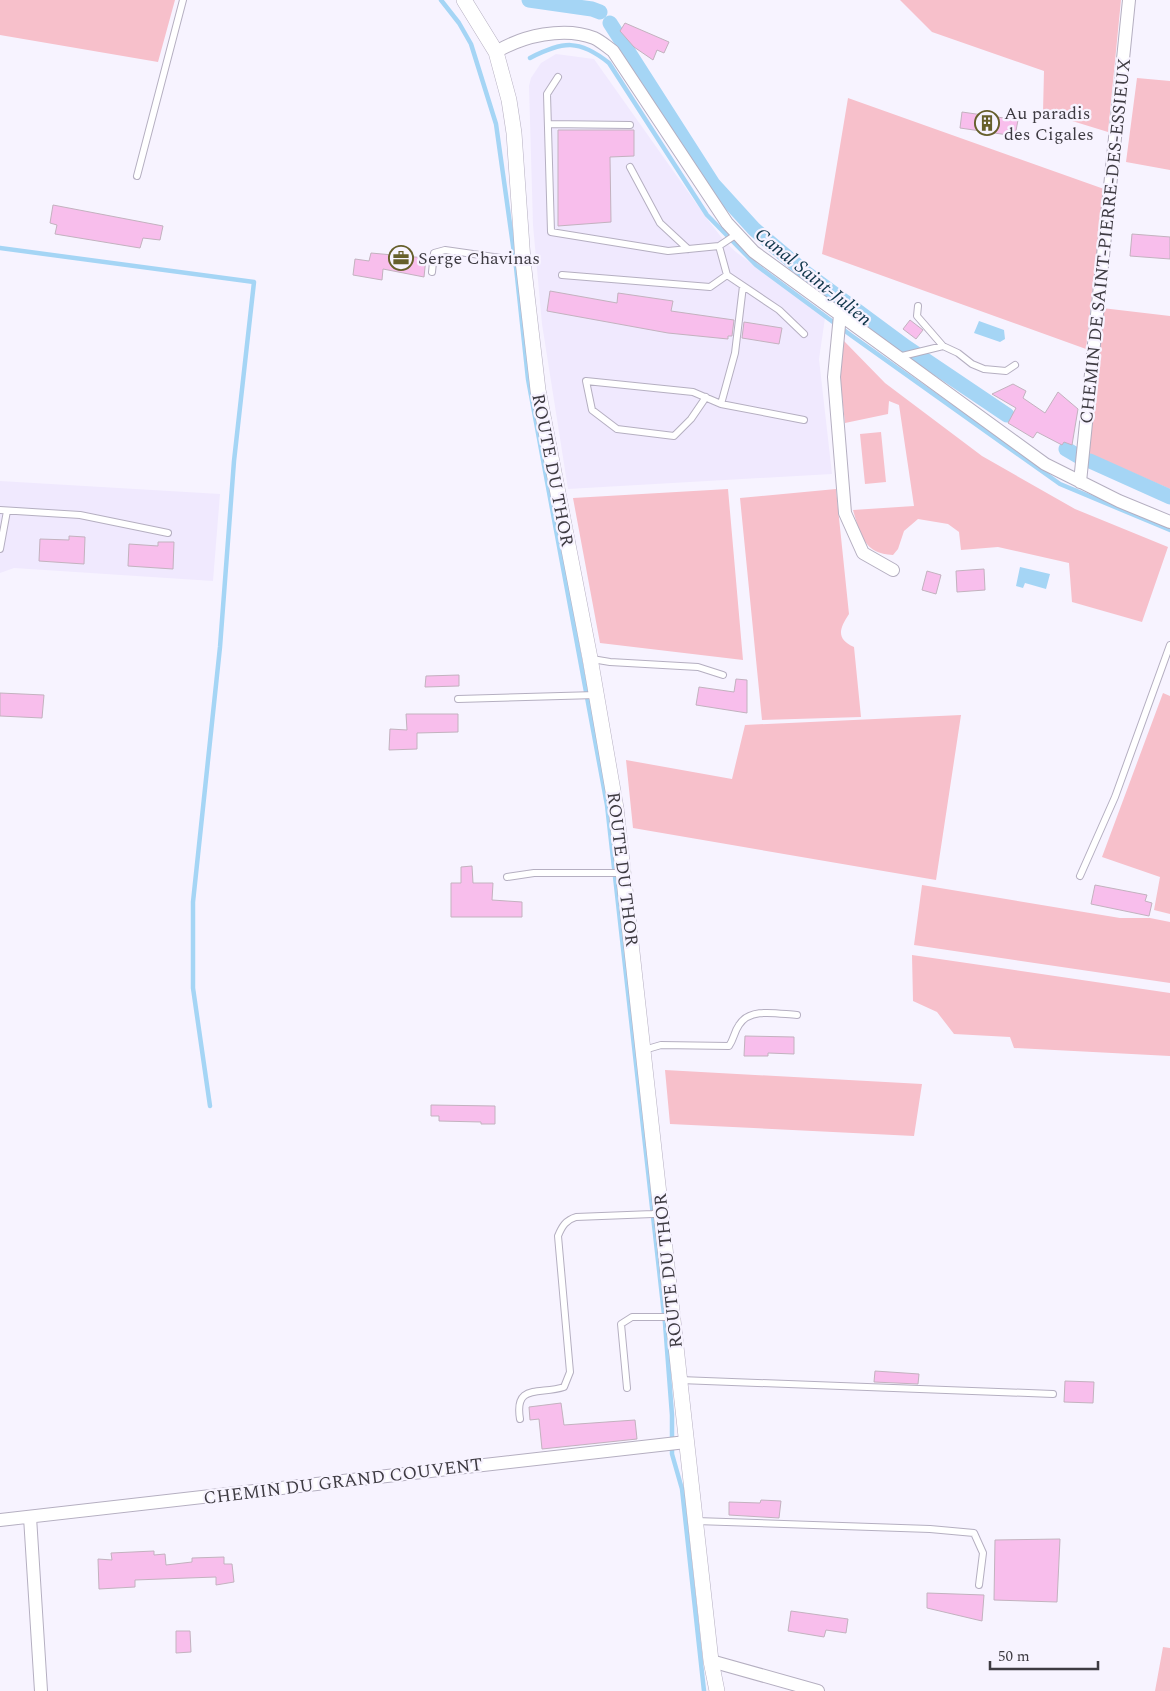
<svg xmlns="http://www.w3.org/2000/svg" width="1170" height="1691" font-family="Spectral,serif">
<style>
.built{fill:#f0e9fe}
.green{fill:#f7c0cb}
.water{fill:#a5d5f5}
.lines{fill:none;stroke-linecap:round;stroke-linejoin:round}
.stream{stroke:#a5d5f5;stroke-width:4.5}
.canal{stroke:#a5d5f5;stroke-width:15}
.building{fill:#f8beec;stroke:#c3b2bf}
.service-casing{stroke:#b5afc1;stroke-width:8}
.minor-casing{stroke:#b5afc1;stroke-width:14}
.tertiary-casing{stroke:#b5afc1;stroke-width:16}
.service{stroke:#fff;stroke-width:6}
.minor{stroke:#fff;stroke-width:12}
.tertiary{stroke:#fff;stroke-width:15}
.labels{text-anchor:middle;stroke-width:4.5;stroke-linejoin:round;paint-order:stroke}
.poi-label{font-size:18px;fill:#3e3b42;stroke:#f7f3ff;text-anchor:start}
.street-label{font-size:18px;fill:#3e3b42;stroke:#f7f3ff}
.water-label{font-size:19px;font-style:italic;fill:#0e3449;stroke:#f7f3ff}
</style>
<rect width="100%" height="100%" fill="#f7f3ff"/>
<path class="built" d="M556,54L594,59L708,220L725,242L736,252L825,318L819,359L832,474L568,489L542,324L533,225L529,86L531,78L541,63Z
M0,481L220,494L213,581L14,568L0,573Z"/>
<path class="green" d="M0,0H175L158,62L0,35Z
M900,0H1121L1108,132L1043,112L1044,71L932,32Z
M1137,78L1170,81V170L1126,162Z
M848,98L1104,189L1086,349L822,254Z
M1102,308L1170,316V489L1088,453Z
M844,341L885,383L982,456L1075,509L1168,547L1142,622L1072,602L1069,563L998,547L961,550L959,532L948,524L918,519L904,531L898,549L893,555C864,554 860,534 853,510L914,506L899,405L889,401L888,414L845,423L840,378Z
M881,432L886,482L865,484L860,434Z
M728,489L743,660L600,643L573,498Z
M836,489L849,614C839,629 836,639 854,647L861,717L762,720L740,498Z
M1163,693L1170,696V914L1154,910L1160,877L1102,857Z
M961,715L936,880L633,828L626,760L732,779L745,725Z
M922,885L1120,918H1150L1170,922V983L914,945Z
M912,955L1170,993V1056L1014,1048L1010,1037L954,1034L937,1012L913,1001Z
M665,1070L922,1084L914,1136L670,1124Z
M1163,1647L1170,1648V1691H1155Z"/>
<path class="water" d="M979,321L1004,330L1005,339L1000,342L974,333Z
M1020,567L1050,574L1046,589L1025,583L1023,588L1016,586Z"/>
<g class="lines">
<path class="stream" d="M441,0L459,23L471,44L496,124L516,267L528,379L607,805L665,1323L672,1415V1454L682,1489L704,1691
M530,58C563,41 579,39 609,63L707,215L756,265L852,336L1060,484L1170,530
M0,248L254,282L234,461L220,647L193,902V988L210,1106"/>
<path class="canal" d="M529,0L592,9L600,12
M610,23L713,184L754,229L806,273L906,347L1007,415
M1066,449L1078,456
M1090,461L1170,497"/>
</g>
<path class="building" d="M625,23L669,42L664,53L657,50L653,60L634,47L620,31Z
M962,112L1018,120L1015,136L960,128Z
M558,130H634V156L610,157L611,222L558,226Z
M53,205L163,226L160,240L143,238L140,248L55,234L57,225L50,223Z
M1132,234L1170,237V259L1130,256Z
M371,253L426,258L424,277L383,269L382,280L353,275L355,259L369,261Z
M550,291L617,303L618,293L673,301L671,311L734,320L732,336H728V339L668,333L547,311Z
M910,320L923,330L916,339L903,329Z
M744,322L782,328L779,344L742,338Z
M1013,384L1026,391L1023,398L1045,413L1058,392L1078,409L1072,445L1064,442L1062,445L1037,432L1033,438L1008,423L1016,408L992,394Z
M69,536L85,537L84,564L39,561L40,539L69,540Z
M158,542H174L173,569L128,566L129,544L158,546Z
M984,569L985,590L957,592L956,571Z
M927,571L941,575L936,594L922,590Z
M459,675V686L425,687L426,676Z
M736,679L747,680V713L696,705L699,687L734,692Z
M0,693L44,695L42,718L0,716Z
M406,714H458V732L417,733V749L389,750L390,729L407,730Z
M472,866L473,883H493L492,900L522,902V917H451V883H461V867Z
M1095,885L1147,895L1145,901L1152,903L1149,916L1091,904Z
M745,1036L794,1037V1054L768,1053V1056H744Z
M431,1105L495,1106V1124H481V1122L439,1121V1116H431Z
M875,1371L919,1374L918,1384L874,1382Z
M1065,1381L1094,1382L1093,1403L1064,1402Z
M561,1403L564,1425L635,1420L637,1439L542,1449L539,1419L530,1420L529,1407Z
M761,1500L781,1501L779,1518L729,1515V1502L760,1503Z
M1060,1539L1057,1602L994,1600L995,1540Z
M154,1551V1555L165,1554L166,1565L192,1562V1558L224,1557V1564H232L234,1582L216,1585V1577L188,1578L135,1580V1587L99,1589L98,1559L112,1560L111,1553Z
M927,1593L984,1595L982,1621L927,1608Z
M791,1611L848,1619L846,1633L826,1630L824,1637L788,1631Z
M176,1631H190L191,1652L176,1653Z"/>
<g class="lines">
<defs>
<path id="service" d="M558,77L547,94L551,232L668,251L719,246L737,234
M548,124L630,125
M630,167L660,223L688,249
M137,176L183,0
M719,246L727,275L779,310L804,334
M432,272L434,253L445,250L522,261
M562,275L710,287L727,275
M918,306L917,316L943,346
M898,357L943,346L958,353L972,364L984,369L1006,371L1015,365
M706,397L691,419L674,436L617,429L592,410L586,381L693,392L721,404L735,353L743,286
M721,404L804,420
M0,510L80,515L168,533
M0,549L7,511
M592,659L610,662L698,667L723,675
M458,699L596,695
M1080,876L1115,797L1170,645
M507,877L534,873H623
M644,1050L661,1045L729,1046C734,1039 734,1032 739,1025C750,1007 778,1014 797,1015
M680,1380L1053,1394
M627,1388L621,1324L632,1317H671
M520,1419C514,1383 540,1395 564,1387L570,1372L558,1236C562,1226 566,1220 576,1217L653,1214L660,1211
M696,1521L930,1529L974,1533L983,1553L979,1585"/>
<path id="minor" d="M496,52C522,36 564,26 594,38C601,41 607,47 613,51L727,223L754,252L1045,464L1119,501L1170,522
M840,315L834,377L845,513L863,553L893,570
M1080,482L1129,0
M30,1517L41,1691
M0,1520L686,1442
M711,1661L818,1691"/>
<path id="tertiary" d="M464,0L496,52L509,100L514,133L523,261L538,390L590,658L616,808L711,1661L717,1691"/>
</defs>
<use href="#service" class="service-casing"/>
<use href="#minor" class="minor-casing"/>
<use href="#tertiary" class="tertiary-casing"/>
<use href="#service" class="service"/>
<use href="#minor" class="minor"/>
<use href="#tertiary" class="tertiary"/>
</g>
<defs>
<symbol id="building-ring" viewBox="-11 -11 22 22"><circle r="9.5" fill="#f7f3ff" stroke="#665f2b" stroke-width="1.5"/><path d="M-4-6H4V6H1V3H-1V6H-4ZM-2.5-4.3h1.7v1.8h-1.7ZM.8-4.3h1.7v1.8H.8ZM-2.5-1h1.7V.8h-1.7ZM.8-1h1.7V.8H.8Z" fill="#665f2b"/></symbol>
<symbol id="office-ring" viewBox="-11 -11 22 22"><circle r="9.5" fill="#f7f3ff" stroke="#665f2b" stroke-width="1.5"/><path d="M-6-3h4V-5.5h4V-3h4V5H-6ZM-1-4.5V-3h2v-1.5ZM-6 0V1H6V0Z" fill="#665f2b"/></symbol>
</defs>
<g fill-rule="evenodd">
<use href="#building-ring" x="973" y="109" width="28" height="28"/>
<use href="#office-ring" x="387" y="244" width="28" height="28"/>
</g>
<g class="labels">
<g class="poi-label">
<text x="1004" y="119">Au paradis<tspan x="1004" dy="21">des Cigales</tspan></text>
<text x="418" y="264">Serge Chavinas</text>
</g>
<g class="street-label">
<text transform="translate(1105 241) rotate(-84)" y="6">CHEMIN DE SAINT-PIERRE-DES-ESSIEUX</text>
<text transform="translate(553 470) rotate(79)" y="6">ROUTE DU THOR</text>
<text transform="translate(623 869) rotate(83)" y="6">ROUTE DU THOR</text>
<text transform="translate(668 1271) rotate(-96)" y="6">ROUTE DU THOR</text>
<text transform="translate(343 1481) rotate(-7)" y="6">CHEMIN DU GRAND COUVENT</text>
</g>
<g class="water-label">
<text transform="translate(814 276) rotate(39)" y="7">Canal Saint-Julien</text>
</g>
</g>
<path d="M990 1661v8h108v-8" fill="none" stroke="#3e3b42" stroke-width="2.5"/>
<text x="998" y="1661" font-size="15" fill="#3e3b42" stroke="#f7f3ff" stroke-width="4" paint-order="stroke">50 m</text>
</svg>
